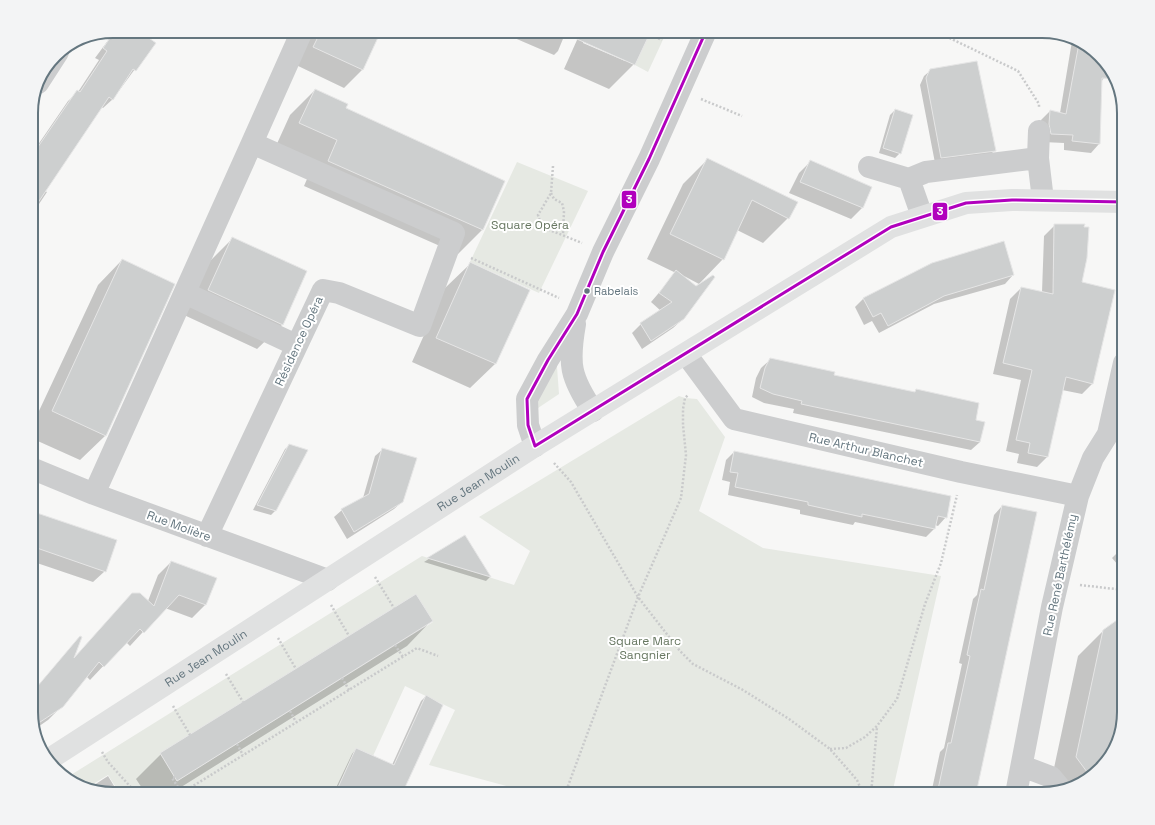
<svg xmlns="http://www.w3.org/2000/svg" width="1155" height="825" font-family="'Space Grotesk',sans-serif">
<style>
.green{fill:#e6e9e3;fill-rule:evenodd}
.shadow{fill:#0003;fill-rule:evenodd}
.building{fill:#cdcfcf;stroke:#e6e6e6}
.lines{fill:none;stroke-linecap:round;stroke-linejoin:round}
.path{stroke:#c9cacb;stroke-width:2.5;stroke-dasharray:2 2;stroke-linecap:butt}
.minor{stroke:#cccdce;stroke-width:22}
.major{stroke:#e0e1e1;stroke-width:22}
.bus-1-casing{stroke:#fff;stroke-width:6}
.bus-1{stroke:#b100bd;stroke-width:3}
.bus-dot{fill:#64767f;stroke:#fff;stroke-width:1.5}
.labels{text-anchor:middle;stroke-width:4;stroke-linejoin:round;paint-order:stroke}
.bus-label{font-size:11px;fill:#64767f;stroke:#fff;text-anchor:start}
.park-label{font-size:12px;fill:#687862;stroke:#fff}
.street-label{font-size:12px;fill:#64767f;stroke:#fff}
.rim{fill:none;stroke:#64767f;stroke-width:2}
.line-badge{stroke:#fff;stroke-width:1.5}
.badge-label{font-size:11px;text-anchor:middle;font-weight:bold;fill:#fff}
</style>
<rect width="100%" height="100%" fill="#f7f7f6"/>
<path class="green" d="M651,31H667L648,72L635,65Z
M517,162L588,191L539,293L470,262Z
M556,353L559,394L538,408L536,399Z
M679,396L685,398L697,399L725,437L699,511L763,548L941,576L892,794H536L429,765L455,710L405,686L373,756L356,748L335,794H120L108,775L90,786L66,778L422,556L514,585L530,551L479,517ZM416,594L433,622L177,781L296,669Z"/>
<path class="shadow" d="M115,31H151L147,38L154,43L113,99L103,108L101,107L45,191L47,192L31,216V155L68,101L78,92L99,60L95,58Z
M311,31H380L362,70L344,88L296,65Z
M498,31H558L565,34L558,51L554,55Z
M581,31L634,64L609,89L564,69ZM583,41L625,59V61L583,43Z
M1072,41L1092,48L1107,66L1104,78L1101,82L1099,144L1091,153L1064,150V143L1043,142L1040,133L1041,120L1050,111L1060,113Z
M931,70L995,150L989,156L935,163L920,85L924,76Z
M315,90L344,109L482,230L458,254L304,186L313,165L275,148L290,115Z
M895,110L900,153L895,158L879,153L890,115Z
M707,160L788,218L763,243L737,230L723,259L699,284L684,276L696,287L683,319L673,328L642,349L632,333L641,324L661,311L651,302L676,273L647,259L683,184Z
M811,161L871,188L862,208L851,219L789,193L799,173Z
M1055,225L1081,282L1093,383L1082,394L1062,390L1048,456L1037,467L1017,463L1019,454L1006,451L1021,380L993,374L1010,299L1021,288L1042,292L1044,236Z
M233,238L282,325L257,349L184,315L208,263Z
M1004,242L1013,275L1005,284L934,304L879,333L872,321L864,325L855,307L863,299L932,263Z
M122,260L174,284L105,436L80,460L31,438V428L98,285Z
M470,264L528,290L495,364L470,388L412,362L445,288Z
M770,360L833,376L914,393L916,390L975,421L980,442L971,450L793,413L794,409L764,403L752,397L756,378L761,368Z
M290,445L275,511L271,515L253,510L285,449Z
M383,449L402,502L394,509L347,539L334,517L342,510L363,498L375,456Z
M734,452L946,517L938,526L935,525L934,529L926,537L855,522L853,525L800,514V510L728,495L730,482L722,480L726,460Z
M1124,500V576L1116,575L1118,565L1112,558L1119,551Z
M1002,506L975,794H931L940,752L944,748L962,664L959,663L973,599L977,595L994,515Z
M31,512L105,571L93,582L31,561Z
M465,536L490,577L486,581L424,562Z
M171,562L206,604L192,618L165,608L130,646L126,642L90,680L86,676L62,706L48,720L35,729L31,717V684L36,688L80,637L73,660L148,601L158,575Z
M1124,616V712L1107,762L1079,785L1057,790L1051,782L1078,656L1103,631Z
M431,621L407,646L170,794H146L136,779L161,754Z
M426,696L401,794H333L352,754L356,749L392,765L421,701Z
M108,776L119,794H113L91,787Z"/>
<path class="building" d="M115,31H139L156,43L136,71L133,69L113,100L109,97L31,213V157L77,90L80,92L107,51L103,48Z
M321,31H381L363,70L313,47Z
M559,31H651L635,65Z
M1079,43L1092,48L1116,79L1102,78L1100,144L1072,141L1073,135L1051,134L1049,124L1050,110L1066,114Z
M977,61L996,151L941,158L926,78L930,69Z
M315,89L348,104L346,108L505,181L483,230L328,161L337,140L299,123Z
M895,109L913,115L901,154L883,148Z
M707,158L798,202L789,219L752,200L724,260L670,234Z
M810,160L872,187L863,208L800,182Z
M1054,224H1085L1084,227H1089L1087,258L1082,282L1115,290L1093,384L1066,377L1048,457L1028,453L1030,443L1016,440L1032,370L1003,363L1021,287L1053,294Z
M232,237L307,271L283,325L208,290Z
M1004,241L1014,275L944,296L888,326L881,313L873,317L863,298L932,263Z
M122,259L175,284L106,436L52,411Z
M470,262L530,290L496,364L436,338Z
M676,270L696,286L713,275L715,277L684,319L651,341L640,323L672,302L659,293Z
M770,358L835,372L834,375L915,392L916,389L979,403L976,420L985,422L980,442L801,404L802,401L773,394L760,388L765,368Z
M289,444L308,450L276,511L257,505Z
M382,448L417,458L403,502L354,532L341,509L369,494Z
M734,451L951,496L947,518L938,516L935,529L862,514V517L808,505V502L735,487L738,473L730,472Z
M1002,505L1037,512L976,794H937L948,743H951L970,656L967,655L975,616L981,589L984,590Z
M31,511L117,540L106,572L31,546Z
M465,535L491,577L427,558Z
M171,561L217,578L206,605L179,595L144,633L140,629L104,667L99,662L63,707L34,726L31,717V694L80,636L82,637L74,658L132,593H140L154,606Z
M416,594L433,621L177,781L160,753Z
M1124,615V712L1107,762L1090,776L1076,757L1103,630Z
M426,695L443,705L402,794H335L356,748L394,765Z"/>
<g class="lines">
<path class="path" d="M654,31L652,36L662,40
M935,31L1018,71L1039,104V108
M701,99L742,116
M553,166L551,193L538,215L542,227L582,243
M551,193L554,199L562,203L564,211L563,234
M471,258L559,298
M554,463L571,482L638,597L680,651L693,664L743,690L789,719L830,749L857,780L863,794
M375,577L394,608
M1080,585L1124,590
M331,605L349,636
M278,638L296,669
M395,645L403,657
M226,674L243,702
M342,678L349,690
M173,706L190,735
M290,711L296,722
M237,744L243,755
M830,749L846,748L865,737L877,726L897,699L925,604L941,563L957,495
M102,752L108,762L137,794
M175,777L172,778L182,793
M180,794L417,648L438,656
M565,794L638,597L681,498L686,455L683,425V409L685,398L688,395
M871,794L877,727"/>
<path class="minor" d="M38,83L58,52
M1039,131L1038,158L1043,200
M252,143L302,31
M869,167L909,179L922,216
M909,179L926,172L1038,158
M185,293L296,345
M575,324C568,364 570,377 593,411
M686,354L734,419L961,472L1078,496
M535,446L528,425L527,399L548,360L577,314L603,252L649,159L706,31
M31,468L94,494L328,580
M94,494L252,143L454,233L420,326L339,293L323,290L207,536
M1022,766L1051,777L1061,789
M1016,794L1052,607L1078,496L1093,458L1108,434L1124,363"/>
<path class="major" id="s1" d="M48,760L535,446L891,227L966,203L1012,200L1124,202"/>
<defs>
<path id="bus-1" d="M706,31L649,159L603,252L577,314L548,360L527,399L528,425L535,446L891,227L966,203L1012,200L1124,202"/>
</defs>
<use href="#bus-1" class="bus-1-casing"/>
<use href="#bus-1" class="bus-1"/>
</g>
<circle class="bus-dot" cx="587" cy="291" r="3.5"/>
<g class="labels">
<g class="bus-label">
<text x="594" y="295">Rabelais</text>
</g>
<g class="park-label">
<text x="530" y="229">Square Opéra</text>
<text x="645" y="645">Square Marc<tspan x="645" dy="14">Sangnier</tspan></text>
</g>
<g class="street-label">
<text transform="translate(299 341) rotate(-65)" y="4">Résidence Opéra</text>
<text transform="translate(866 450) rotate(13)" y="4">Rue Arthur Blanchet</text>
<text dy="4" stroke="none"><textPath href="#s1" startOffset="512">Rue Jean Moulin</textPath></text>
<text transform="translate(179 526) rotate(20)" y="4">Rue Molière</text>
<text transform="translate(1060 575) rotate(-78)" y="4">Rue René Barthélémy</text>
<text dy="4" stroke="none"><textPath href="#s1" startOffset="188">Rue Jean Moulin</textPath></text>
</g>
</g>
<path d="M0 0H1155V825H0ZM113 38H1042A75 75 0 0 1 1117 113V712A75 75 0 0 1 1042 787H113A75 75 0 0 1 38 712V113A75 75 0 0 1 113 38Z" fill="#f3f4f5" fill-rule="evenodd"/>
<path class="rim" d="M113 38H1042A75 75 0 0 1 1117 113V712A75 75 0 0 1 1042 787H113A75 75 0 0 1 38 712V113A75 75 0 0 1 113 38Z"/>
<g class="line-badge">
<rect x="621" y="190" width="16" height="19" rx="4" fill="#b100bd"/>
<rect x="932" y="202" width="16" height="19" rx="4" fill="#b100bd"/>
</g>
<g class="badge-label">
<text x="629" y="203">3</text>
<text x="940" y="215">3</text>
</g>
</svg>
